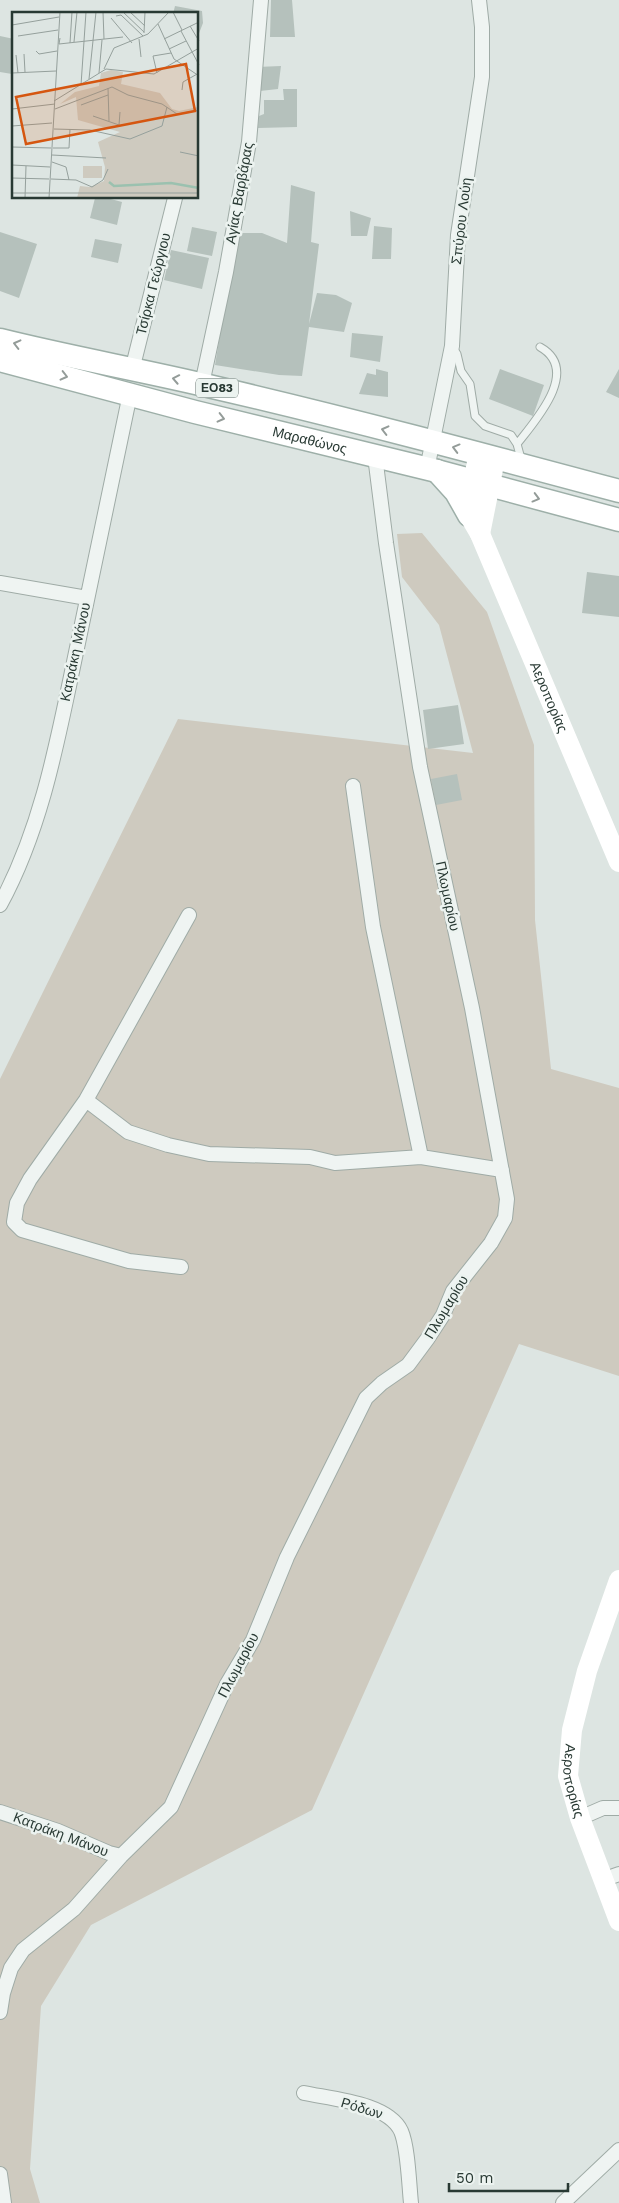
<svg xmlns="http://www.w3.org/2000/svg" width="619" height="2203" font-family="'Work Sans',sans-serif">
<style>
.green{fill:#cecabf}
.building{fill:#b5c1bc}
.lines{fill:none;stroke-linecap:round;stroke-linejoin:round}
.lane-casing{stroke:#9faba6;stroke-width:9}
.street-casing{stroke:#9faba6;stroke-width:16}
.primary-casing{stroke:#9dafa8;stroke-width:25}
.lane{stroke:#eff4f2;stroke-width:7}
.street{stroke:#eff4f2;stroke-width:14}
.secondary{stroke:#fff;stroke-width:20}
.primary{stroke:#fff;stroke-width:22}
.oneway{stroke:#949c99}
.labels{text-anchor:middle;stroke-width:5;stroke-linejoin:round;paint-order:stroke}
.shield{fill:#ecf3f0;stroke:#63716c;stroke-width:1}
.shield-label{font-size:12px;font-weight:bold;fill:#283933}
.street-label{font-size:14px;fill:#283933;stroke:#ecf3f0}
.inset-river{fill:none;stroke:#9bc1af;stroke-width:2.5}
.inset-road{fill:none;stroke:#95a09c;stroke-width:1}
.view{fill:#d55610;fill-opacity:0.15;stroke:#d55610;stroke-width:2.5}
.inset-edge{fill:none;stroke:#283933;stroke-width:2.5}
</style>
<rect width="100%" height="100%" fill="#dde5e2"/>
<path class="green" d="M422,533L487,612L534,745L535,920L551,1069L619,1088V1376L519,1344L312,1810L91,1925L41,2006L30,2169L40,2203H0V1079L178,719L473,753L439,625L402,577L397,534Z"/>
<path class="building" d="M271,0H292L295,37H270Z
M175,6L202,11L203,23L198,36V14H173Z
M0,36L14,39L12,74L0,72Z
M281,66L278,89L260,91L257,67Z
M283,89H297V127L258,128L259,116L264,114V100H284Z
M291,185L315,192L311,242L319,244L309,324L317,293L336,295L352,303L344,332L309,327L302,376L279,375L215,365L237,233H262L287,243Z
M95,198H107L122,202L117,225L90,218Z
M350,211L371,218L367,236H351Z
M374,226L392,228L391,259H372Z
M192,227L217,232L212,256L187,251Z
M0,232L37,244L19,298L0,291Z
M95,239L122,244L118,263L91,257Z
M171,250L209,258L202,289L164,280Z
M352,333L383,336L380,362L350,357Z
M376,369L388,372V397L359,394L367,373L376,375Z
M500,369L544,385L533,416L489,399Z
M619,369V398L606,392Z
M587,572L619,576V617L582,613Z
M458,705L464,744L428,749L423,710Z
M457,774L462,800L436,805L431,779Z"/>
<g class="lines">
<defs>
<path id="lane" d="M453,348L457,354L461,371L470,384L475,416L485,426L511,435L517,444L520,455L524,461
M517,444C536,420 581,370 540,347"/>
<path id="street" d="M132,370L175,198
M202,384L226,272L249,142L261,0
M427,469L452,346L458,235L482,77V27L479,0
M0,583L87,598
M353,786L373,927L421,1157
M0,905C44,824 59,732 78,643C95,560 112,477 130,394
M86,1100L128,1132L168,1145L209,1154L310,1157L335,1163L421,1157L502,1170
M181,1267L129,1261L22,1230L14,1222L17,1203L30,1179L86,1100L189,915
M0,1812L58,1831L109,1853L121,1856
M580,1818L603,1808H619
M602,1880L619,1874
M0,2012L3,1993L11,1968L23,1950L74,1909L121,1856L171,1807L227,1684L253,1640L287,1557L366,1398L382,1383L408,1365L428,1338L443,1315L453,1291L491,1243L505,1218L507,1199L472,1008L420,767L386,543L375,456
M304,2093C332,2099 388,2103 401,2131C408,2147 409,2184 411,2203
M0,2174L4,2203
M563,2203L619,2150"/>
<g id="primary">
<path d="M0,340C68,357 136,369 204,385C343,417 481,454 619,491"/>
<path id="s3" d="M0,360L195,412L437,471L619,520"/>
<path d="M437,471L456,492L469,515"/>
</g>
</defs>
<use href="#lane" class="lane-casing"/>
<use href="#street" class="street-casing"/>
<use href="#primary" class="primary-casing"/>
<use href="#lane" class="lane"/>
<use href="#street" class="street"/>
<g class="secondary">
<path id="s1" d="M479,454L473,481L469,515L480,534L619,862"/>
<path d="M480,534L495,459"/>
<path id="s2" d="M619,1580L587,1671L572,1730L568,1776L580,1818L619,1921"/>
</g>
<use href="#primary" class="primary"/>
</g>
<defs><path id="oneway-chevron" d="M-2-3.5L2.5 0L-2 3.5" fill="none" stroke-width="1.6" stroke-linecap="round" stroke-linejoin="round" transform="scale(1.25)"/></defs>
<g class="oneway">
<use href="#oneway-chevron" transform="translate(17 344) rotate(-166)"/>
<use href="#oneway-chevron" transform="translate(64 376) rotate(14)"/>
<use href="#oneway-chevron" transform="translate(176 379) rotate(-169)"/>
<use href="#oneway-chevron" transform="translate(221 418) rotate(14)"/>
<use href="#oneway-chevron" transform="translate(385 430) rotate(-166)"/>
<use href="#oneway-chevron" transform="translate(456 448) rotate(-165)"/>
<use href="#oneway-chevron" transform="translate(536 498) rotate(15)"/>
</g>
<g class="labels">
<rect class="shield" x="196" y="378.5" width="42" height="19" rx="4"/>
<g class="shield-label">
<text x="217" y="392">ΕΟ83</text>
</g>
<g class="street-label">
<text transform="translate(239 193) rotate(-80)" y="5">Αγίας Βαρβάρας</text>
<text transform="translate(461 221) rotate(-83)" y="5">Σπύρου Λούη</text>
<text transform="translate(153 284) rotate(-76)" y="5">Τσίρκα Γεώργιου</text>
<text dy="5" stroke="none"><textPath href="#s3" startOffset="320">Μαραθώνος</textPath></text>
<text transform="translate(75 652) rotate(-78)" y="5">Κατράκη Μάνου</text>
<text dy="5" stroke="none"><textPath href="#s1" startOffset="261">Αεροπορίας</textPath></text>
<text transform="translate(448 896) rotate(78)" y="5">Πλωμαρίου</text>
<text transform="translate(446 1307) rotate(-59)" y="5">Πλωμαρίου</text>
<text transform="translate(238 1665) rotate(-62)" y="5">Πλωμαρίου</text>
<text dy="5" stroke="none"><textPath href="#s2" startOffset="209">Αεροπορίας</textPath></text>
<text transform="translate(61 1834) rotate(21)" y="5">Κατράκη Μάνου</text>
<text transform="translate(362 2108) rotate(17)" y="5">Ρόδων</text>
</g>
</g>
<g transform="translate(12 12)">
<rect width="186" height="186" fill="#dde5e2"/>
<path d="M99,58L111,60L109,72L148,81L160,97L167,99L186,95V186H65L68,174L78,175L92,169L93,155L86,130L108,120L66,108L64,85L48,92L63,80L87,74L89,61ZM71,154H90V166H71Z" fill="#cecabf"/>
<path class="inset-river" d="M97,170L102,174L159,171L187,176"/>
<path class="inset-road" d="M91,0L92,27M111,0L132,20M118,0L133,14M161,0L170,18M104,4L109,3L131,24M99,6L120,31M146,12L162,47L187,64M0,13L47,5M178,14L187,29M169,19L187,53M132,21L133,0M6,24L46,18M48,26L47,32L111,25M127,27L129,45M152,27L187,10M62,30L65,0M58,31L60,0M157,37L174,29M24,39L27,42L45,39M12,42L13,60M4,43L6,61M92,57L102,36L136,22L157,0M0,61L44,59M87,61L90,28M145,61L141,44L159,41M77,67L84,0M69,73L74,0M96,76L97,109M170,78L171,70L187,61M42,89L94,57L142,62L187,36M69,93L96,83M0,97L43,92M43,97L100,75L116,83L150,92L165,102L187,98M81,104L107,113L108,100M0,114L40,111M42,117L78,118L118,127L150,114L155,95M0,135L39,136M41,136H57L58,117M168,140L187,144M40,143L94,146M40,150L54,155L57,168M0,153L38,155M0,166L37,167M39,167L64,168L80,175L91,168L96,157M0,181H187M13,186L14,154M37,186L48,0"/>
<path class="view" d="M174,52L183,99L14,132L4,85Z"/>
<rect width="186" height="186" class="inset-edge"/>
</g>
<path d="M449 2183v8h119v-8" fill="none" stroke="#283933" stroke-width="2.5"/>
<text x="456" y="2183" font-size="15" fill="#283933" stroke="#ecf3f0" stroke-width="4" paint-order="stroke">50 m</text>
</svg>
